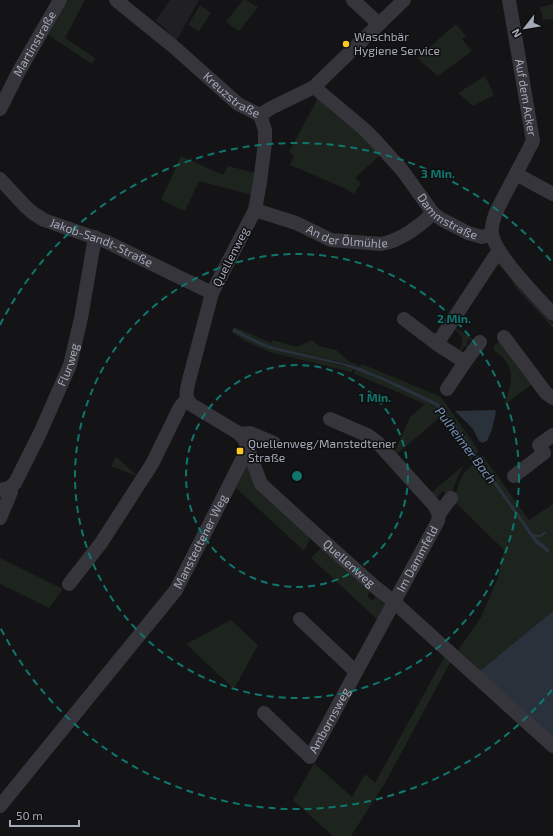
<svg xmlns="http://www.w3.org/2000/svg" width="553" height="836" font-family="'Exo 2',sans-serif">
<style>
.built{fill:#202023}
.green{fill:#1c241d}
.water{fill:#29313b}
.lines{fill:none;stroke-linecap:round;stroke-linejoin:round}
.minor{stroke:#35353b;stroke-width:14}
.ring{fill:none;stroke:#0f766e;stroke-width:2;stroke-dasharray:7 5}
.poi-dot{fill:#ffc823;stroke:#0f0f11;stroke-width:1.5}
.labels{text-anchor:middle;stroke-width:3;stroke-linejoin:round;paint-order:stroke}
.poi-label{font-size:12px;fill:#a4a9b7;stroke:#0f0f11;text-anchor:start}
.street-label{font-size:12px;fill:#a4a9b7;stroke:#0f0f11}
.water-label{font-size:13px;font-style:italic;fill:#7894b6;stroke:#0f0f11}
.centre{fill:#0f766e;stroke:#0f0f11;stroke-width:2}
.ring-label{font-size:12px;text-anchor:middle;font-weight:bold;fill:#0f766e;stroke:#0f0f11;stroke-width:3;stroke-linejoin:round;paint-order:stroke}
</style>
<rect width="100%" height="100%" fill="#141416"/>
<path class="built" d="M170,0H199L177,40L171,36L164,27L157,22L156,20Z"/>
<path class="green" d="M68,0H85L65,38L95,58L92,64L48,35Z
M243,0H246L258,7L239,31L226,22Z
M553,4V19L543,20L540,7Z
M200,5L211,13L199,31L188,25Z
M456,24L466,36L462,39L472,51L438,76L417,58Z
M485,76L494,95L473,106L458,93Z
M318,98L382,153L355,178L361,183L354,194L344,188L290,165L294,155L289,152Z
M181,156L223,175L228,166L256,173L252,195L199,181L185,211L161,200Z
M498,262L501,263L519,288L553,324V328L517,289L504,269L495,263Z
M453,326L475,341L474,342L469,339L466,344L471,347L470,349L464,346L461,351L458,352C466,342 462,334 452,327Z
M235,327L271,343L273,340L297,347L312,340L319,346L336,350L350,362L359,365L357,366L271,346L250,337L234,328Z
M232,331L249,340L354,369L351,372L270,352L247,342L233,333Z
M499,342L531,385L504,405C508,394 513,382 510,370C509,366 507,362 504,359C500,353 492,353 494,345Z
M362,364L439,396L444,401L479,451L476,454L460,430L438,403L407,388L359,367Z
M356,370L384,381L436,406L457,432L474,456L470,460L440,417L396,455L394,453L410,417L425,404L353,373Z
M483,456L529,520L553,504V611L482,669L474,670L456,653L481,617L498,578L504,550L452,499C457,493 458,485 461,478C464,471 472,466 477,461L535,543L548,553L550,550L534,537H541L547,533L545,531L540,535L533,534L480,459Z
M116,457L139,477L111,466Z
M465,464C457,474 456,486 449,496L443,491L436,498L430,494Z
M245,465L248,466L260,493L310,537L309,541L304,551L236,488L225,508Z
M322,548L370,592L367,596L372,601L376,597L387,607L380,622L311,558L319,550Z
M0,558L63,589L49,608L0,584Z
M231,620L258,645L234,689L186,644Z
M446,654L452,659L385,783L351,836H333L293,800L314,763L352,797L365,774L375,783Z"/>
<path class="water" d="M234,328L250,337L271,346L359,367L407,388L438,403L460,430L533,534L540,535L545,531L547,533L541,537H535L550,550L548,553L535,543L457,432L436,406L384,381L356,370L342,365L270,349L249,340L232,331Z
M495,410L496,412L492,429L487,441L482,443L479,441L473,429L455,411Z
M553,611V741L474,670L482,669Z"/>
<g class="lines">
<g class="minor">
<path id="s1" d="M116,0L174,47L238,104L260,115"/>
<path d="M353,0L379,24"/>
<path id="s2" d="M509,0L533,141L497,210C494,217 491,226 492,234C495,255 538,298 553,314"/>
<path id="s3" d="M314,87L364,129L375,140L402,170L433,213L441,219L468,233L482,237L492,234"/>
<path id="s4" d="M0,109L19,71L60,0"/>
<path id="s5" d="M260,115L265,130V143L260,182L255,210L212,293L188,384C186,393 185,399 192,405L240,434L245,441L261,484L319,537L374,586L394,602L553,746"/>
<path d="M260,115L271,108L314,87L318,83L404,0"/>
<path d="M516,174L553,194"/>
<path id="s6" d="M0,179L25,206L33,213L44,220L107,242L212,293"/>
<path id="s7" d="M255,210L296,223L331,240L381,244C400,241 420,226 433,213"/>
<path d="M404,319L437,344L499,250"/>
<path d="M504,337L546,393L553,398"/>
<path d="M437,344L465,362L480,342"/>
<path d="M447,389L465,362"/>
<path d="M240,434L250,433L274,443"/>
<path d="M514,476L544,453L539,445L553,435"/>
<path id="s8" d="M0,490L9,488L15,483L40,433L70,365L81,318L95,237"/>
<path d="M439,514L451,498"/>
<path d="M0,518L11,492L9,488"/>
<path d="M69,584L101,543L152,464L180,407L187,399"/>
<path d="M300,619L356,672"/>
<path id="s9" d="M264,713L310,757L438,521L439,514L434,505L377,442L369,436L330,419"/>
<path id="s10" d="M0,806L176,590L247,450"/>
</g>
</g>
<g class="ring">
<circle cx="297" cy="476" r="111"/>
<circle cx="297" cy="476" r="222"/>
<path d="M552 690A333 333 0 0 1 0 627M0 325A333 333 0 0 1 552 262"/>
</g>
<g class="poi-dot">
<circle cx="346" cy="44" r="4"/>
<rect x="236" y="447" width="8" height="8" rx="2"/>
</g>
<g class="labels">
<g class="poi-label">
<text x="354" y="41">Waschbär<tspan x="354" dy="14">Hygiene Service</tspan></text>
<text x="248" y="448">Quellenweg/Manstedtener<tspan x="248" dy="14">Straße</tspan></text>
</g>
<g class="street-label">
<text dy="4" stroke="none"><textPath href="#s4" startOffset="74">Martinstraße</textPath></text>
<text dy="4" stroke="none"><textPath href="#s1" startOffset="150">Kreuzstraße</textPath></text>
<text dy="4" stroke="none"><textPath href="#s2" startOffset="99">Auf dem Acker</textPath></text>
<text dy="4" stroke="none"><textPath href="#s3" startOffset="188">Dammstraße</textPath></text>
<text dy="4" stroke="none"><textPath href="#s7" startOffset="97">An der Ölmühle</textPath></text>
<text dy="4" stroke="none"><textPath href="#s6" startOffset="122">Jakob-Sandt-Straße</textPath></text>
<text transform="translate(231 257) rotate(-63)" y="4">Quellenweg</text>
<text dy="4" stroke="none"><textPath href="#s8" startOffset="147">Flurweg</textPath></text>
<text dy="4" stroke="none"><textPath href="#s10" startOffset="333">Manstedtener Weg</textPath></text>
<text dy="4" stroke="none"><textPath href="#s9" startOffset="289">Im Dammfeld</textPath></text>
<text dy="4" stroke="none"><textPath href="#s5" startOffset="536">Quellenweg</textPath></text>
<text dy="4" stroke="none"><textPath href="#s9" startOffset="105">Ambornsweg</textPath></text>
</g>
<g class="water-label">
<text transform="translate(466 445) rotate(53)" y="5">Pulheimer Bach</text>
</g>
</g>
<circle cx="297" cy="476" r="6" class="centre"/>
<g class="ring-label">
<text x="438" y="178">3 Min.</text>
<text x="454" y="323">2 Min.</text>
<text x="375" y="402">1 Min.</text>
</g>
<g transform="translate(525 28) rotate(239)" stroke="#0f0f11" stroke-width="3" paint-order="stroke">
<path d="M0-3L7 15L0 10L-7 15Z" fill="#a4a9b7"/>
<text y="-6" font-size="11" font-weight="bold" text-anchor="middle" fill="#a4a9b7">N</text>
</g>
<path d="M10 820v6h69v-6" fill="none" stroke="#a4a9b7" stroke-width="2"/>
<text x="16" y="820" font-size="12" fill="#a4a9b7" stroke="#0f0f11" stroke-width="3" paint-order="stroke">50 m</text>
</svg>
